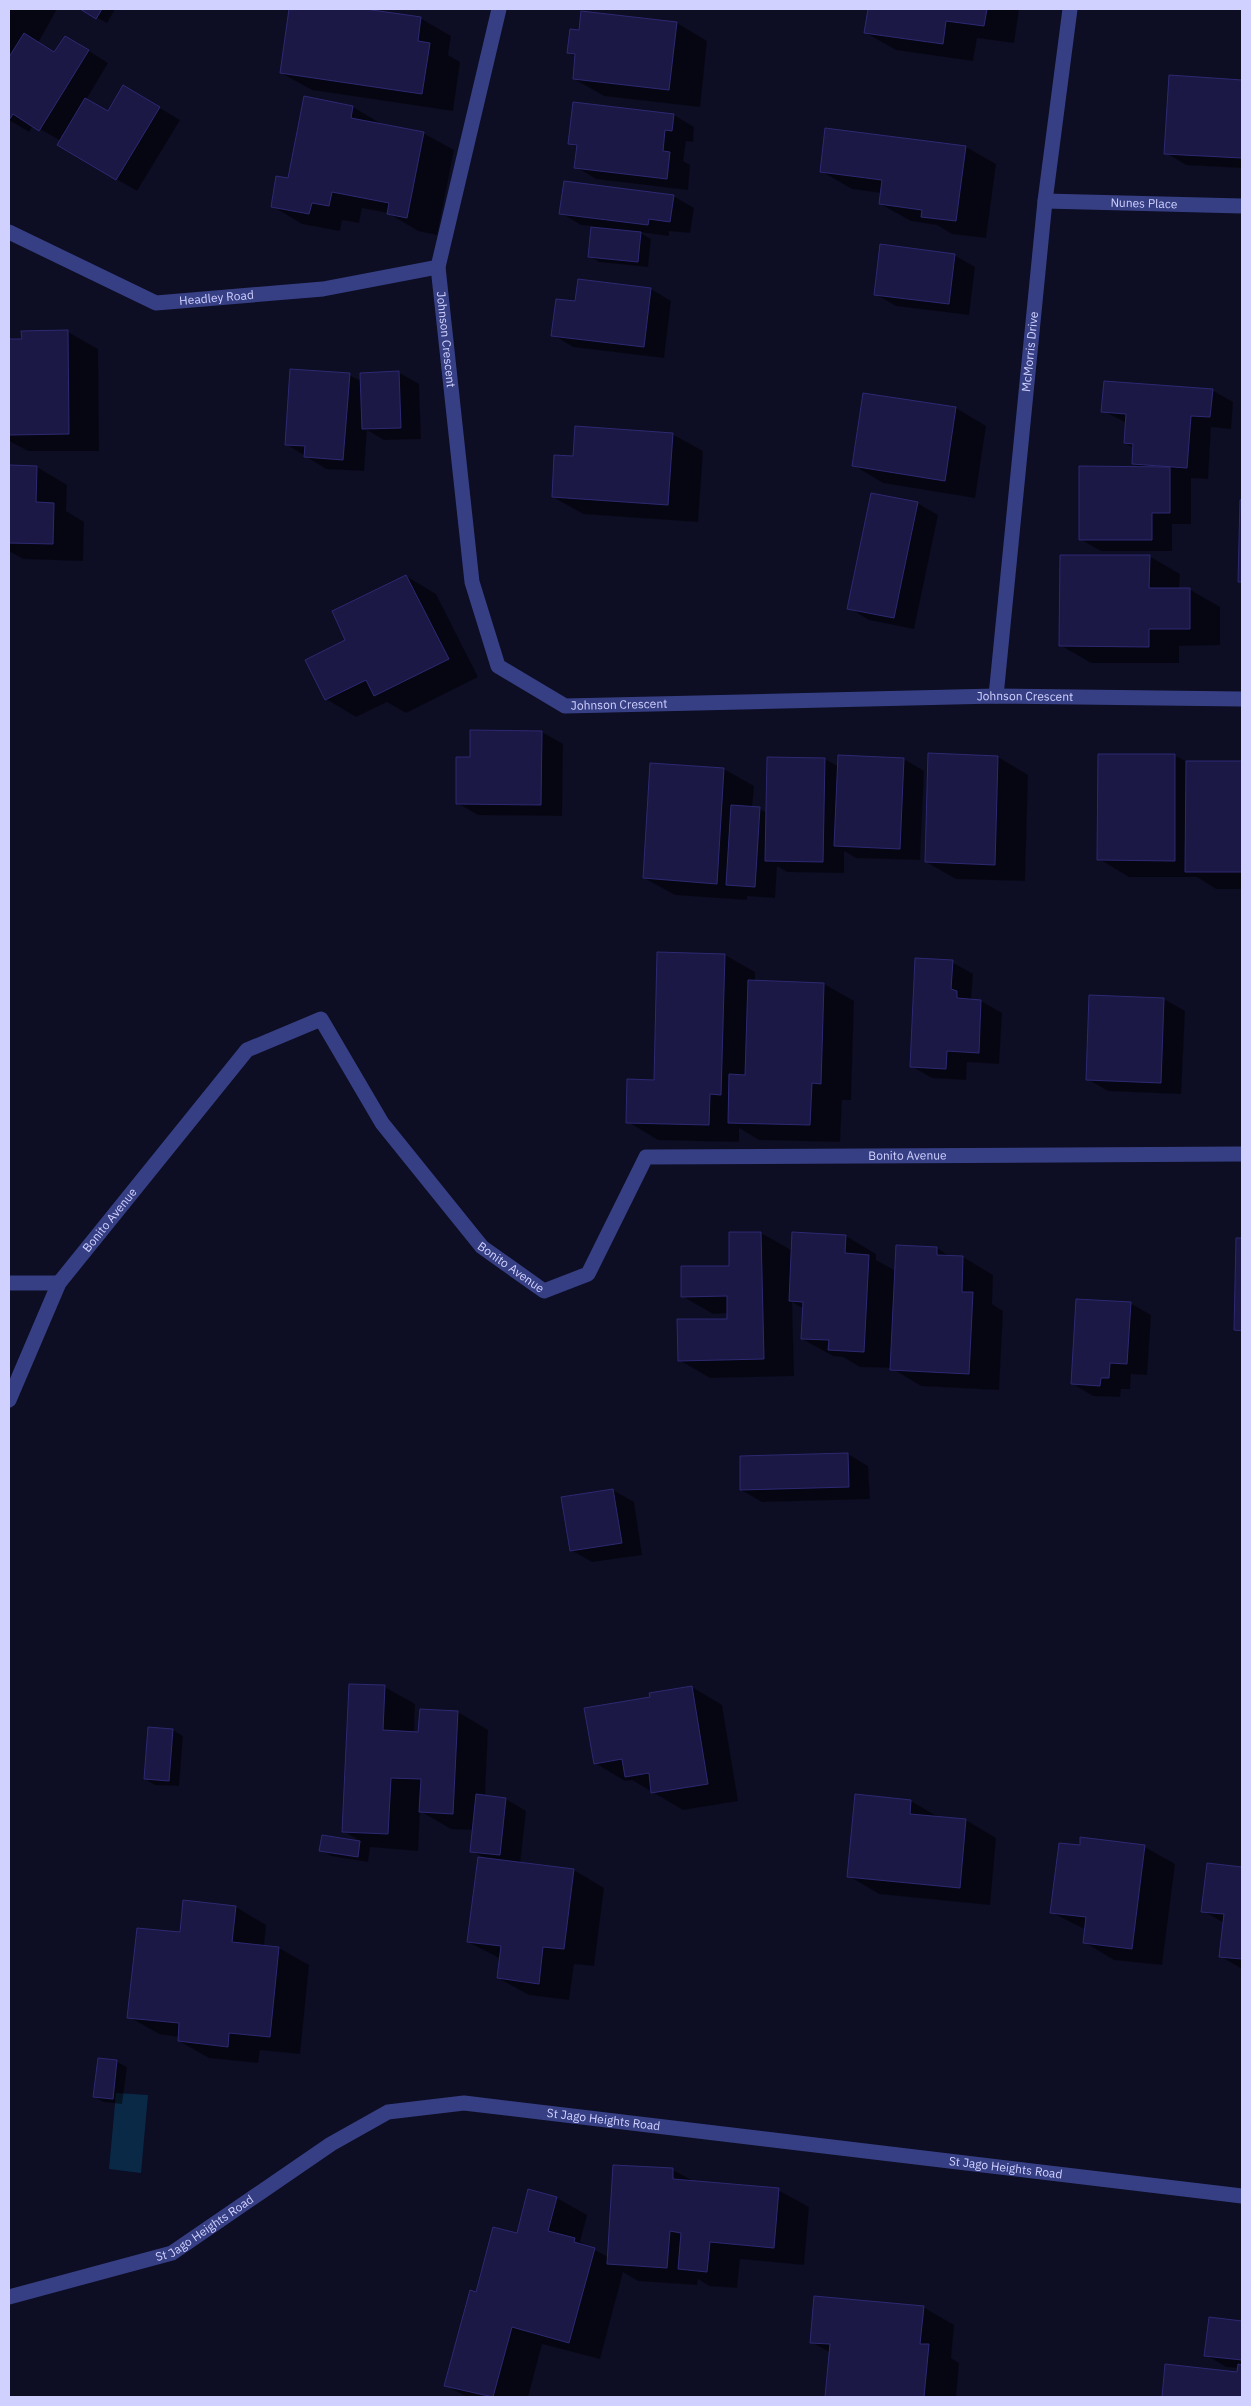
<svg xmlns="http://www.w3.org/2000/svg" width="1251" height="2406" font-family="'IBM Plex Sans',sans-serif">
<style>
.water{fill:#0a2946}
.shadow{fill:#0007}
.building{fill:#1b1845;stroke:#2d2972}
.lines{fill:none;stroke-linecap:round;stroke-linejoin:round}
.minor{stroke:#363f84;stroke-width:15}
.labels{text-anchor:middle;stroke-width:4;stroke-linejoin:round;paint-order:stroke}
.street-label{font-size:12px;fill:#d0d1ff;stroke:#0d0d24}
</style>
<rect width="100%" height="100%" fill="#0d0d24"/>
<path class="water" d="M116,2093L148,2095L141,2173L109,2169Z"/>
<path class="shadow" d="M9,9H57L38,43L55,53L86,49L108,63L86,100L108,113L124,87L180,120L137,191L58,145L61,141L33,125L29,132L9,120Z
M81,9H115L107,23Z
M291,9H356L420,18L451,36L448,55L460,62L453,111L312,90L281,73Z
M869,9H1019L1014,43L977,38L973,61L896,50L866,33Z
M677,23L707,41L700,107L604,96L574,79L576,57L568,53L580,31Z
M1170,77L1242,81V168L1186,165L1166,153Z
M353,107L383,125L423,133L454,150L437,235L418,231L388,213L362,208L359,223L342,220L340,231L302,224L272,206L289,180Z
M674,115L694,127L693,142L686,141L683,161L690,165L688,190L596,179L576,167L578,148L569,143Z
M966,147L996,164L986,238L952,234L937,225L911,221L880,204L882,193L852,189L821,171Z
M673,196L694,208L690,233L669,231V236L639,232L651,239L648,267L599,262L589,256L592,226L581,225L561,213Z
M954,255L975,267L969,315L896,306L875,294Z
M651,289L671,301L664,358L573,347L553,335L576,303Z
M68,332L98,349L99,451H28L9,441V340H23Z
M398,372L419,384L421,439L384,440L367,430L364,471L326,469L286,444L349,375L361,381Z
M1212,390L1233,402L1231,429L1211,427L1208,479L1191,478V524H1172V551H1101L1080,539L1140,468L1133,464L1134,448L1125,443L1127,423L1103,411Z
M956,408L986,426L975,498L883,483L853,465Z
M672,434L703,451L698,522L583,514L553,497L574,458Z
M9,467H37L67,485L66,511L84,522L83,561L23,559L9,551Z
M1242,501V583L1239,582Z
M917,503L938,515L914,629L869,620L849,608Z
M1149,556L1180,574L1179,589H1189L1220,607V645L1179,646V663H1091L1060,645Z
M406,576L436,594L478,677L406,713L387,702L356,717L326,699L347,641Z
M472,731L542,732L563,744L562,816L478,815L457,803L471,759Z
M1174,755L1187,762L1242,763V889H1216L1197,877H1129L1099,859Z
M998,757L1028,775L1025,881L956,879L926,862Z
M825,759L839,767L904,759L924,771L920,860L856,858L844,851V873L787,872L777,866L775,898L747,896V900L675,895L644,878L724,769L754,786L752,808H759L767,813Z
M725,955L755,972V981L824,984L854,1001L851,1100H842L840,1142L759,1140L739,1128V1142L658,1140L628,1122L655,1081Z
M952,962L973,974L971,1000L981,1001L1002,1013L999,1064L967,1062L966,1080L932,1078L911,1066Z
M1164,999L1185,1011L1181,1094L1108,1091L1087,1079Z
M730,1233H761L793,1251L846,1236L876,1254V1260L896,1271L937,1248L951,1257H963L993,1275L992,1304L1003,1311L999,1390L921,1386L891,1368L860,1367L843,1357L833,1356L802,1339L804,1309L792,1302L794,1376L710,1378L679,1360L728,1320V1313L713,1314L682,1296L730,1267Z
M1238,1239H1242V1333L1236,1330Z
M1130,1303L1151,1315L1147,1375L1131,1374L1130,1389H1121L1120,1397L1093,1396L1073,1384Z
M848,1454L868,1466L870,1499L762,1502L741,1490Z
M613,1490L634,1502L642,1555L592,1562L571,1550Z
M385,1687L415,1704L414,1733H420L458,1712L488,1730L485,1796L506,1799L526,1811L520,1864L574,1870L604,1888L594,1966L574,1964L569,2000L529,1995L498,1978L501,1959L468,1942L486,1859L472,1851L474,1830L451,1829L420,1811L418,1851L370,1847L368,1862L331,1856L321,1850L323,1836L362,1842L343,1831Z
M692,1687L722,1705L738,1801L683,1810L632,1780L625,1781L595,1763L651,1698Z
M149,1728L173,1730L183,1736L179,1786L155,1785L145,1779Z
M911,1801L940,1818L966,1820L996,1838L990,1905L879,1894L849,1876Z
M1081,1846L1145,1847L1175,1864L1162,1965L1114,1960L1084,1942L1086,1930L1051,1912Z
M1208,1865L1242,1869V1969L1220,1956L1224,1923L1203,1911Z
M236,1907L266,1925L264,1946L279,1948L309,1965L300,2054L260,2050L258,2063L209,2058L179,2041V2037L159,2034L129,2017L181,1934Z
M99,2059L117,2062L127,2067L122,2104L104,2102L94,2097Z
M673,2170L695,2182L778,2190L809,2207L804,2265L740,2259L737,2288L709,2286L698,2279L697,2285L638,2281L623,2272L600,2359L542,2344L528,2397H467L445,2385L476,2293L518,2235L529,2191L557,2198L587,2215L580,2242L608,2257Z
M923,2307L954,2325L951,2358L959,2363L956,2397H826L831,2353L811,2342Z
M1210,2318L1242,2322V2397H1163L1166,2366L1238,2373V2368L1226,2367L1206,2355Z"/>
<path class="building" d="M80,9H102L96,19Z
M289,9H365L421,17L418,41L430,43L422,94L280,73Z
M868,9H987L984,26L946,21L943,44L864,33Z
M581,11L677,22L669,90L573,79L575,54L567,53L570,29L579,30Z
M24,33L54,52L65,36L89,50L39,131L13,114L9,120V57Z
M1169,75L1242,80V158L1164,154Z
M123,85L160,107L116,180L57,145L85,98L108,111Z
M304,96L353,106L351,118L424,132L407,218L387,214L389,203L332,192L329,206L312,203L309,214L271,207L276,176L288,178Z
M573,102L674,114L672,131L665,130L663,151L670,152L667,179L574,168L577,145L568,144Z
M825,128L966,146L956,221L921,217L922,210L879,204L882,180L820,172Z
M564,181L674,195L670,222L649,219L648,225L559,214Z
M591,227L641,232L638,262L588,257Z
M880,244L955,254L949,304L874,295Z
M578,279L651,288L644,347L551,336L556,299L575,301Z
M68,330L69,434L9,435V339H22L21,331Z
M290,369L350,373L343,460L304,457L305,446L285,445Z
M399,371L401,428L362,429L360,373Z
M1104,381L1213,389L1210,417L1191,416L1187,468L1132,464L1133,444L1124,443L1126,414L1101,412Z
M863,393L956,407L945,481L852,466Z
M575,426L673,433L668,505L552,497L554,455L573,456Z
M9,465L37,466L36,502L54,503L53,544L9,543Z
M1079,466L1170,467V513H1152V540H1079Z
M871,493L918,502L894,618L847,609Z
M1240,500H1242V582H1238Z
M1060,555H1150L1149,588H1190V629H1149V647L1059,646Z
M406,575L449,659L374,696L366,680L325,700L305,660L345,640L332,611Z
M470,730L542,731L541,805L456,804V757H470Z
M928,753L998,756L995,865L925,862Z
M1098,754H1175V861L1097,860Z
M838,755L904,758L900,849L834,846Z
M767,757L825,758L823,862L765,861Z
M1186,761H1242V872H1185Z
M650,763L724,768L717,884L643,878Z
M731,805L760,807L755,887L726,885Z
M657,952L725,954L721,1095L710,1094L709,1125L626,1123L627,1079L654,1080Z
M915,958L953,960L951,989L957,991V998L981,1000L979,1053L947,1051L946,1069L910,1067Z
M748,980L824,983L821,1084L812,1083L810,1125L728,1123L729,1074L745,1075Z
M1089,995L1164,998L1161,1083L1086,1080Z
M729,1232H761L764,1359L678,1361L677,1319H727V1296L681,1297V1266H729Z
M792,1232L846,1235L845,1253L869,1255L864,1352L828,1350L829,1340L801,1339L803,1302L789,1301Z
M1236,1238H1242V1331L1234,1330Z
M896,1245L937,1247V1255L963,1256L962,1292H973L969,1374L890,1370Z
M1076,1299L1131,1302L1127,1364L1110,1363L1109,1378H1101L1100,1386L1071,1384Z
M848,1453L849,1487L740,1490V1456Z
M613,1489L622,1543L570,1551L561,1497Z
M349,1684L385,1685L383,1730L418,1732L420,1709L458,1711L453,1814L419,1812L421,1779L391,1778L388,1834L342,1832Z
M692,1686L708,1784L651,1793L649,1773L625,1777L622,1759L594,1764L584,1708L650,1697L649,1693Z
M148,1727L173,1729L169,1781L144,1779Z
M476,1794L506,1798L500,1855L470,1852Z
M855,1794L911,1800L910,1814L966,1819L960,1888L847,1877Z
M322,1835L360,1841L358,1857L319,1851Z
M1080,1837L1145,1845L1132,1949L1083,1943L1086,1917L1050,1913L1059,1843L1080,1845Z
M478,1857L574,1869L564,1949L543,1947L539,1984L497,1978L501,1946L467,1942Z
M1207,1863L1242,1867V1959L1219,1957L1224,1914L1201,1912Z
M183,1900L236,1906L232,1942L279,1947L270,2037L229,2033L228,2047L178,2041L179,2023L127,2018L137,1928L180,1932Z
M98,2058L117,2060L113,2099L93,2097Z
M613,2165L673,2168V2179L779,2188L774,2248L710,2242L707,2272L678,2269L681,2233L670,2231L667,2268L607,2264Z
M528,2189L557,2197L548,2231L575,2238L574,2242L595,2248L569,2343L512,2327L493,2397L444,2386L470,2290L476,2292L493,2227L517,2233Z
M814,2296L924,2306L920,2344H929L924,2397H825L830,2344L810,2343Z
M1209,2317L1242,2321V2360L1204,2356Z
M1165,2364L1237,2372L1238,2364L1242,2365V2397H1162Z"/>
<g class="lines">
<g class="minor">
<path id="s1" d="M499,9L438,267L472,582L498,666L565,706L996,696L1242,699"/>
<path id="s2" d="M1045,201L1242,206"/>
<path id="s3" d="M9,232L156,303L323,289L438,267"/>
<path id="s4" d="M996,696L1045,201L1070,9"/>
<path d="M9,1283H59"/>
<path id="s5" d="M9,1400L59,1283L247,1050L321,1019L382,1123L482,1247L544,1291L588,1274L646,1157L1242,1154"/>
<path id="s6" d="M9,2297L172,2253L331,2144L388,2112L464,2103L1242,2196"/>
</g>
</g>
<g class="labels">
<g class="street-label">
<text dy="4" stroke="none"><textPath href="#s2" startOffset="99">Nunes Place</textPath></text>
<text dy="4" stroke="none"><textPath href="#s3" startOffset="224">Headley Road</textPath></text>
<text dy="4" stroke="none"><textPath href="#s1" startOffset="338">Johnson Crescent</textPath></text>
<text dy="4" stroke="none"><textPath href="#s4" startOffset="346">McMorris Drive</textPath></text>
<text dy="4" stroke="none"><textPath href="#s1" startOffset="1208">Johnson Crescent</textPath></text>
<text dy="4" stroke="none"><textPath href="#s1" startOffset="802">Johnson Crescent</textPath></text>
<text dy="4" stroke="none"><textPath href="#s5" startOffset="1302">Bonito Avenue</textPath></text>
<text dy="4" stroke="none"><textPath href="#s5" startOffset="208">Bonito Avenue</textPath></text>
<text dy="4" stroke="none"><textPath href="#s5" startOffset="822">Bonito Avenue</textPath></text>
<text dy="4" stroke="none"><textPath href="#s6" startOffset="644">St Jago Heights Road</textPath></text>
<text dy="4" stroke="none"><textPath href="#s6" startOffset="1049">St Jago Heights Road</textPath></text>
<text dy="4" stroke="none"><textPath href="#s6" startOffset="209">St Jago Heights Road</textPath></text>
</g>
</g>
<rect width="1251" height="2406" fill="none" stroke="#d0d1ff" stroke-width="20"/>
</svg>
